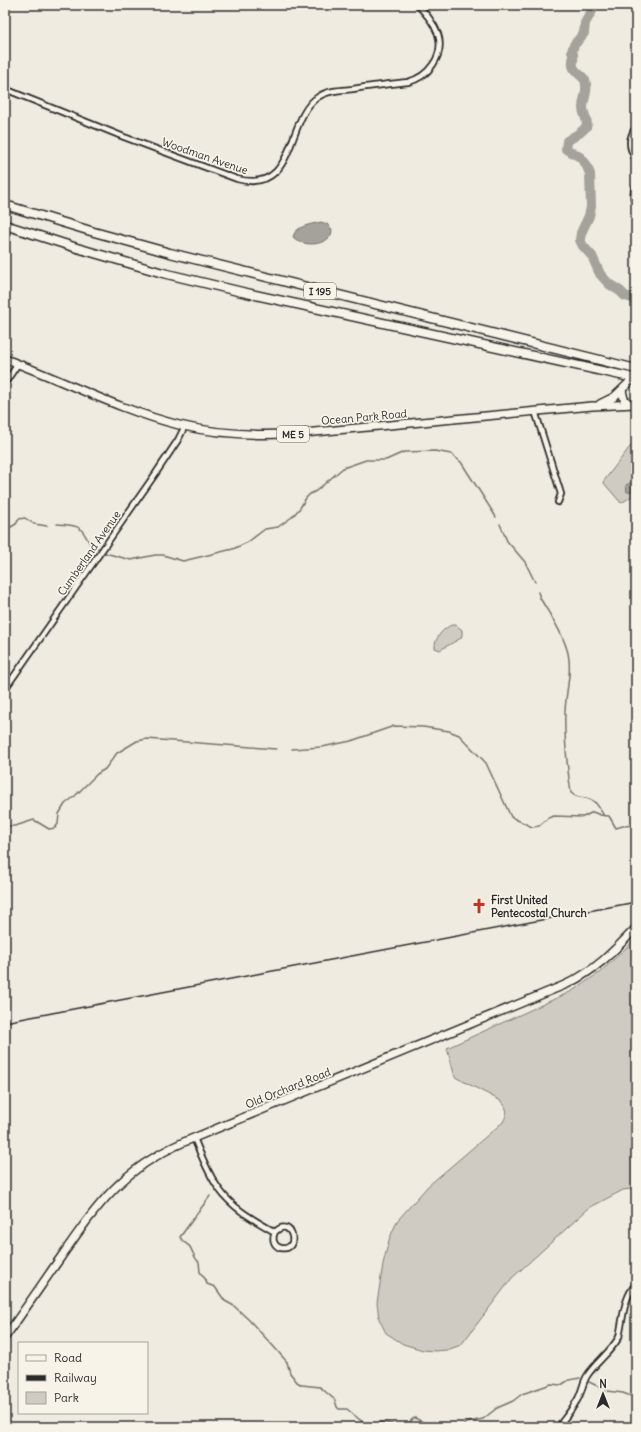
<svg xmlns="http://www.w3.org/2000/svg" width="641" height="1432" font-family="Delius,sans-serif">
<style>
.green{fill:#cfcbc2;stroke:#7d7b76}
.water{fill:#a4a29a;stroke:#74726e}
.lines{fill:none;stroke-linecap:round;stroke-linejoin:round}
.stream{stroke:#74726e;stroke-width:1.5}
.river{stroke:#a4a29a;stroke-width:10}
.street-casing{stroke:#2b2b2b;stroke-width:8}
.secondary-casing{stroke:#2b2b2b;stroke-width:10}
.primary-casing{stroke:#2b2b2b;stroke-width:10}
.highway-casing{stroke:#2b2b2b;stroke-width:11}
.street{stroke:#f7f3e8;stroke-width:4.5}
.secondary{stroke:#f7f3e8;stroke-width:7}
.primary{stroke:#f7f3e8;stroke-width:7}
.highway{stroke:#f7f3e8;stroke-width:8}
.rail{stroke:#2b2b2b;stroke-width:1.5}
.labels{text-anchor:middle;stroke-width:3.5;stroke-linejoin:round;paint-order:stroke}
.shield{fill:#f7f3e8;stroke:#686764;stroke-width:1}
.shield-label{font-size:10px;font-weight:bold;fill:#2b2b2b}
.street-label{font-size:11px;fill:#2b2b2b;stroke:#f7f3e8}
.poi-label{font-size:11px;font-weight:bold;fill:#2b2b2b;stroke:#f7f3e8;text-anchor:start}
</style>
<rect width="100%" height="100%" fill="#efebe0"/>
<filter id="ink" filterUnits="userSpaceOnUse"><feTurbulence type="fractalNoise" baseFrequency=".025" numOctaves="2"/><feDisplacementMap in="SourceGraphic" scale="8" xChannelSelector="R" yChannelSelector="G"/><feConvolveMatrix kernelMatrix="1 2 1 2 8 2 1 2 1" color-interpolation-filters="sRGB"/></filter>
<g filter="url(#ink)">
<path class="green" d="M636,439V494L621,503L603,482Z
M452,625H456L462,630V635L461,638L440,650L435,648C434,639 443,628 452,625Z
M636,939V1188L623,1190L589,1208L512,1278L461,1345L447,1350L435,1351L423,1350L403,1344L386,1333L379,1319L377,1303L383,1264L389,1240L397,1221L428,1186L503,1122C508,1113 508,1109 501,1101L455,1077L447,1048L572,991L599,973Z"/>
<path class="water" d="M321,222L327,224L332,230L331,236C322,246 303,247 293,237C295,226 312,224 321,222Z
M636,480V486L631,492H627L626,485Z"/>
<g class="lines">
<path class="stream" d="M5,518L9,525L11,527L16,524L19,519L25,518L34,524L47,526
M57,524C64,525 73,524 79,528C88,534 85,544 98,548
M500,524L507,541L525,562L535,582
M105,553L131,560L155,555H163L183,561L233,549L248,542L265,529L278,527L292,517L300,508L306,498L310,494L316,491L343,468L366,460H386L404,452L435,451L451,454L461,462L496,517
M538,592L540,598C550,615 563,633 568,653C572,672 566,691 565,711C564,738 567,766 571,793C580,800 581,796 589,799C597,801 600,810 604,816
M292,749L322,747L351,741L394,726L423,727L449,731L459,735L486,763L511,817L532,827L539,826L548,818L554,816L583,817L593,812L600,815L609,816L616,828L623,826L636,825
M5,826H15L34,820L49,829L55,828L58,824L59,814L65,804L75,796L97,774L105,769L117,753L137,741L147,739L276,749
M210,1196L180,1237C182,1242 187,1243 190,1247C193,1252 194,1258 199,1262L200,1272L206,1280L207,1284L215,1287L225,1301L234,1306L249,1320L274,1347L287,1362L290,1373L297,1382L302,1385L320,1387L335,1400L337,1407L339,1409H347L360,1420L369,1425H375L382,1422L405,1427L408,1425C410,1422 411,1419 415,1418L432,1427
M589,1382L608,1391L623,1393L636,1398
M458,1427L469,1422L483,1419L497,1408L513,1401L522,1394L551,1384L561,1385L569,1380L580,1378"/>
<path class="river" d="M593,5L592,11L585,23L584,33L574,45L572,51C575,58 572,60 573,66C575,73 582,75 585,80C589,92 583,97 583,108C583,114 590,123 585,128C581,133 573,137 567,141L566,149L580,157L586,164L590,174L591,207L589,216L581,233L580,240L583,246L592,256L600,274L609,284L620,291L625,296L636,299"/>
<defs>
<path id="street" d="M5,89L124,137L237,179C298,195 285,118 318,97C328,90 342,90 353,89C371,86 390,84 408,82C428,77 445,56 438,34C434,23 426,14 418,5
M636,127C628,138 628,148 636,159
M636,186C632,193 632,198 636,205
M5,383L18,364
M535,411L561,494L558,502
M5,689L156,473L178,440L185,426
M194,1138C201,1155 208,1174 219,1189C233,1209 254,1220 275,1232C272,1238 273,1246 281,1248C301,1252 292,1215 275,1232
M558,1427C564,1419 571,1411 576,1402C582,1394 582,1384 587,1376C596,1362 611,1352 619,1337C623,1320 623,1298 636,1284"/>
<path id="secondary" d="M5,1337C24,1311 42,1284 61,1257C98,1204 122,1169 184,1142L567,984C596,970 614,951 636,928"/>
<path id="primary" d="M5,359C63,380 119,410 179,425C220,435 262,436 304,433L592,406L636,404
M622,390L624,399L629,404
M600,404L614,397L636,376"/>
<path id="highway" d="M5,205L94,232L170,253L636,369
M5,225L77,248L163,273L242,292L634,378"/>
</defs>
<use href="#street" class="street-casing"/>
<use href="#secondary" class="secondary-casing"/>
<use href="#primary" class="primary-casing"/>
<use href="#highway" class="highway-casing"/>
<use href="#street" class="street"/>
<use href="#secondary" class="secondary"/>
<use href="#primary" class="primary"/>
<use href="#highway" class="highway"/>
<path class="rail" d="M5,1022L636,902"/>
</g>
</g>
<defs>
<symbol id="church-bare" viewBox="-9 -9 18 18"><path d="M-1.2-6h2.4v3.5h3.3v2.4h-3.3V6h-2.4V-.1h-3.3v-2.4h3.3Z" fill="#c8321e" stroke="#f7f3e8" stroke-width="2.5" paint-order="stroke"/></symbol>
</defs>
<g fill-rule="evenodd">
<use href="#church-bare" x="468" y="895" width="22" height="22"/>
</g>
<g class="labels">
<g class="shield">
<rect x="304" y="283" width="32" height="16" rx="3"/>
<rect x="277" y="426" width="32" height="16" rx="3"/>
</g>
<g class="shield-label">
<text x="320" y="295">I 195</text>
<text x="293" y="438">ME 5</text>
</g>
<g class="street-label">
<text transform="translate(205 156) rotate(19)" y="4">Woodman Avenue</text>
<text transform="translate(364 417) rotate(-5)" y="4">Ocean Park Road</text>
<text transform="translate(89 553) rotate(-55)" y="4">Cumberland Avenue</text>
<text transform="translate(288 1088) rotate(-22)" y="4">Old Orchard Road</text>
</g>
<g class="poi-label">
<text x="491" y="904">First United<tspan x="491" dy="13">Pentecostal Church</tspan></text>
</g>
</g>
<rect width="641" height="1432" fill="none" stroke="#f7f3e8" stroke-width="20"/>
<rect x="10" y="10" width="621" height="1412" fill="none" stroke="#2b2b2b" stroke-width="1.5" filter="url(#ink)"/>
<rect x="18" y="1342" width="130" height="72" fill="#f7f3e8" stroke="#a5a39c"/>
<rect x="26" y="1355" width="20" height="6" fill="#f7f3e8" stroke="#a5a39c"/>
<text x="54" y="1362" font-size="12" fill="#2b2b2b">Road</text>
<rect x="26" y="1375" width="20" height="6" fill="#2b2b2b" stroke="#a5a39c"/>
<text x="54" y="1382" font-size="12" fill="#2b2b2b">Railway</text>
<rect x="26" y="1392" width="20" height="12" fill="#cfcbc2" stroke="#a5a39c"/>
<text x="54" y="1402" font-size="12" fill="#2b2b2b">Park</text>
<g transform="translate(603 1394)" stroke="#f7f3e8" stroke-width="3" paint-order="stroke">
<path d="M0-3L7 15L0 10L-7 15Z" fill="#2b2b2b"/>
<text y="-6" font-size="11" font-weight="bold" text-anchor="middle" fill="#2b2b2b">N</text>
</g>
</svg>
